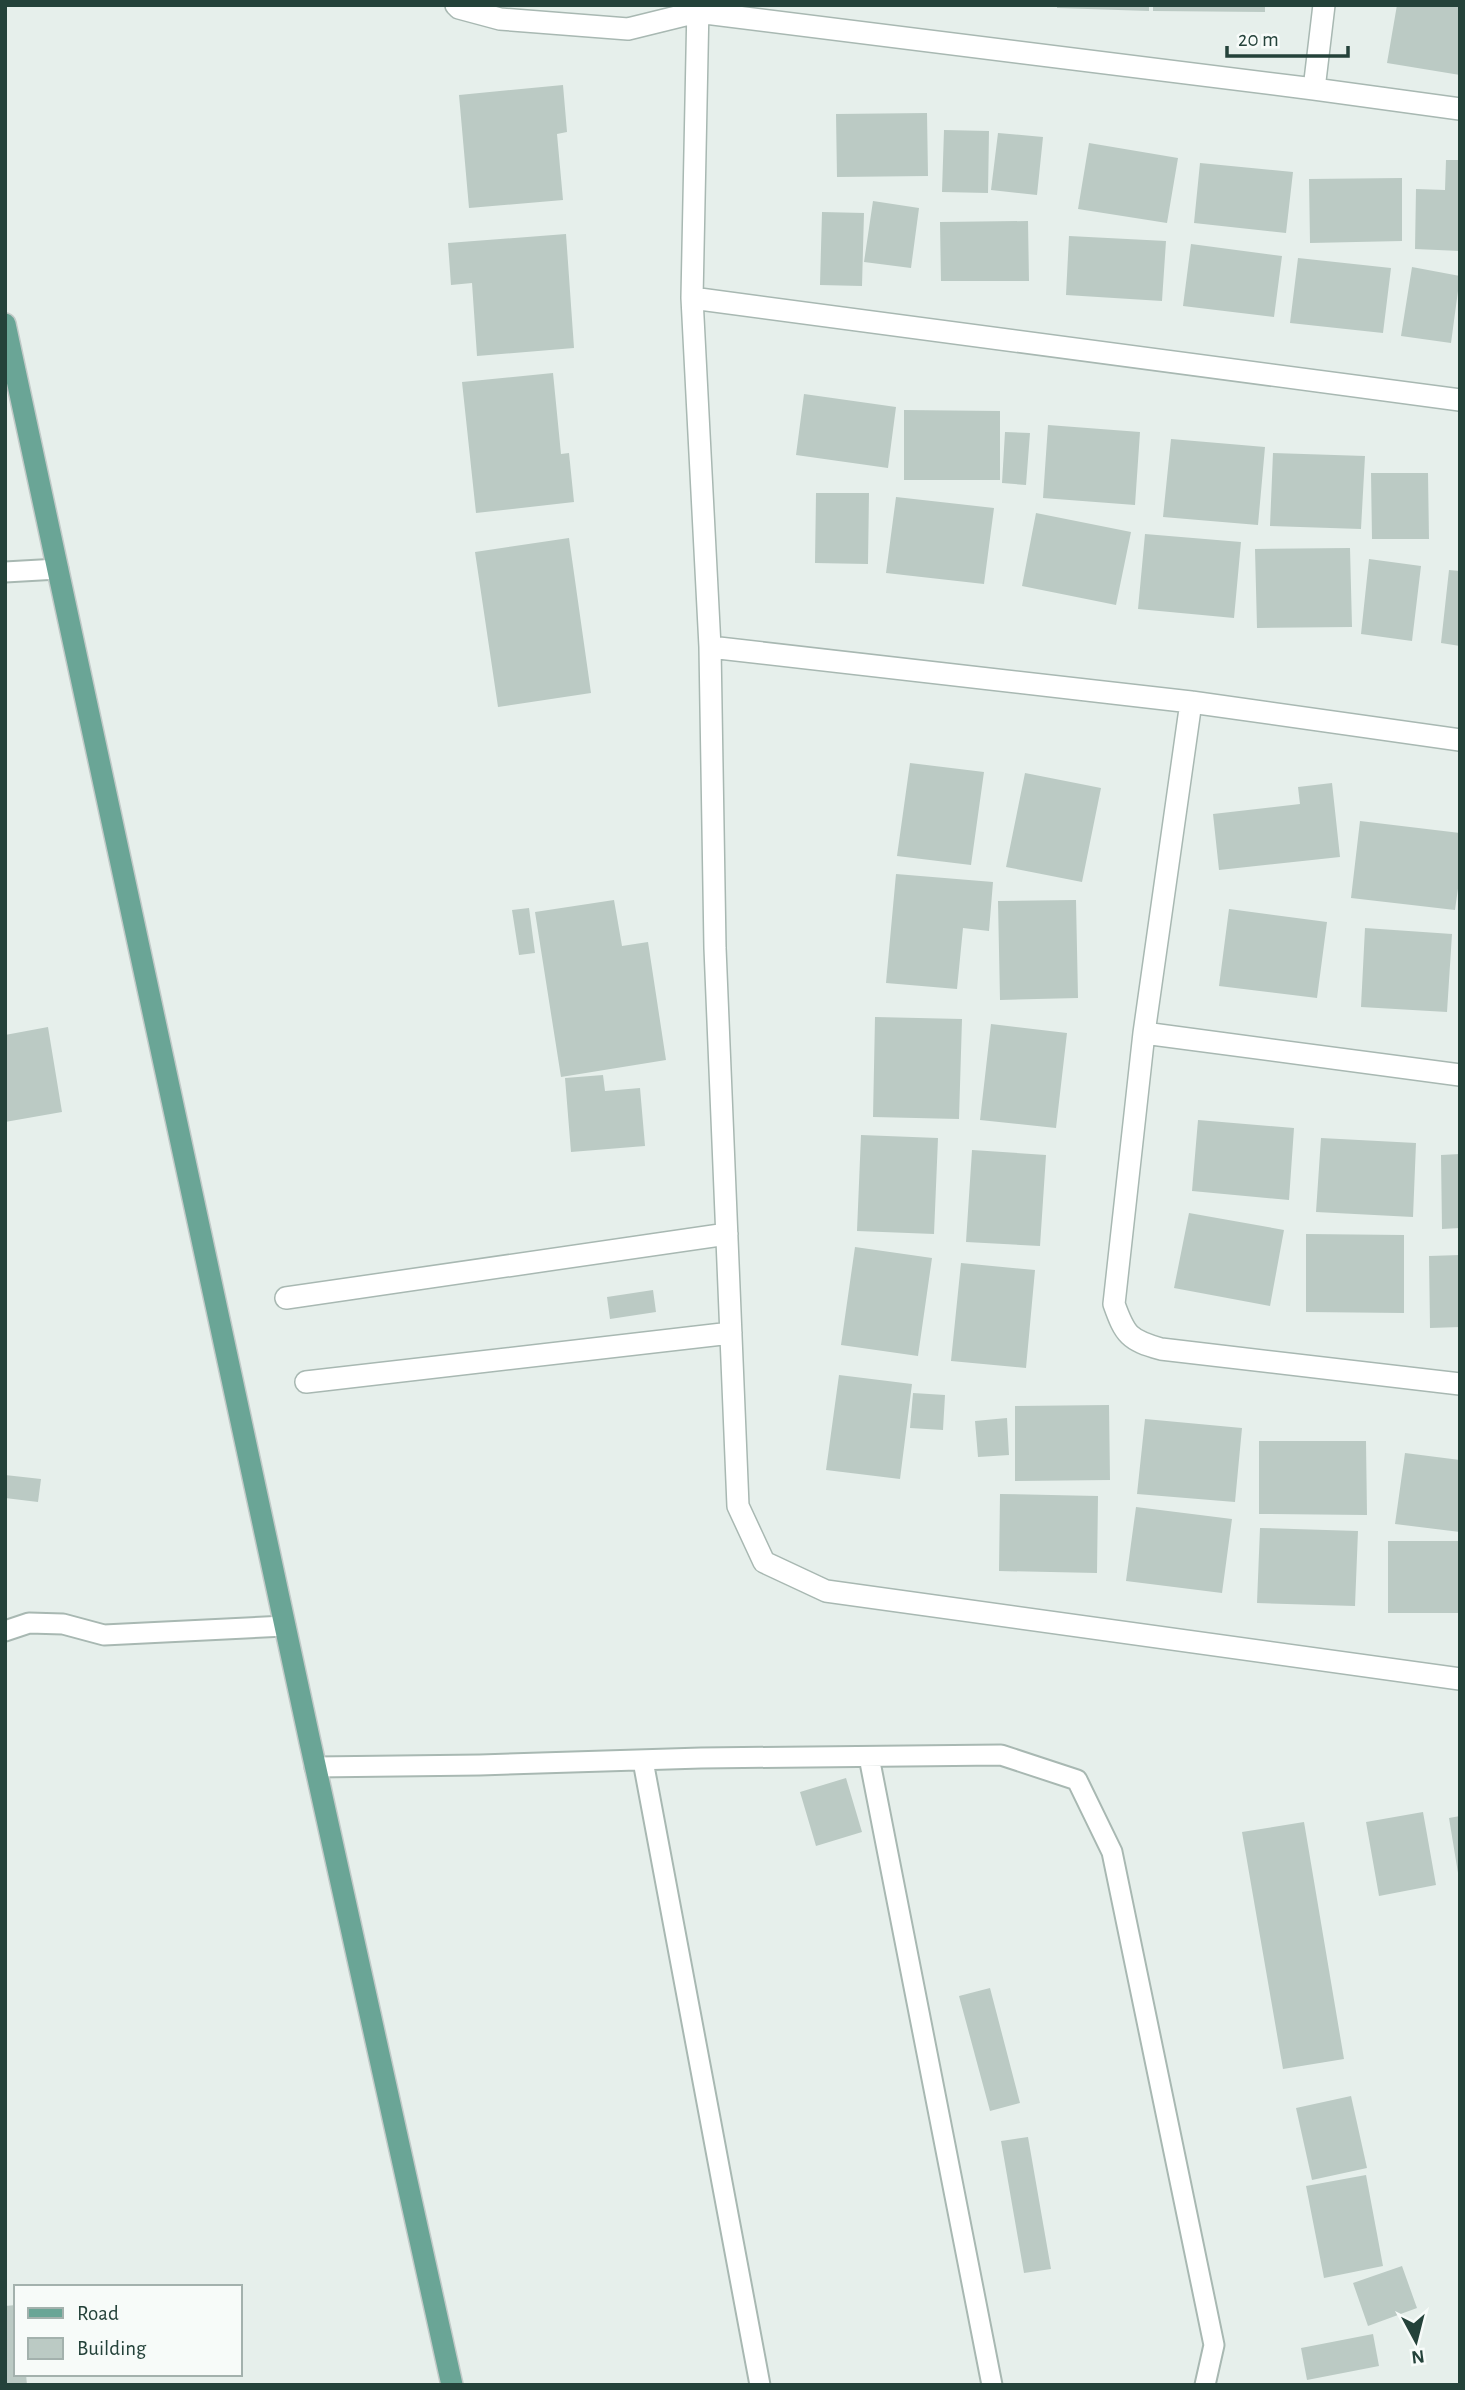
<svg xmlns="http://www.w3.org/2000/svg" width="1465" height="2390" font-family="'Alegreya Sans',sans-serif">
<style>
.building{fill:#bbcac4}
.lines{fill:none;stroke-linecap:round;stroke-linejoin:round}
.lane-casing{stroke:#a8b8b2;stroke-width:23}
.street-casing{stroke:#a8b8b2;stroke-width:24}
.primary-casing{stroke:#c2cac8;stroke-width:24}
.lane{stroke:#fff;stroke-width:19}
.street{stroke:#fff;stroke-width:21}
.primary{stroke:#6aa596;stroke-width:21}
</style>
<rect width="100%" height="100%" fill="#e6efeb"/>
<path class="building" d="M1057,5H1149V11L1057,8Z
M1153,5H1265V12L1153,11Z
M1397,5H1460V75L1387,63Z
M563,85L567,132L557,134L563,200L469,208L459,95Z
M927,113L928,176L837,177L836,114Z
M944,130L989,131L988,193L942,192Z
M998,133L1043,137L1037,195L991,190Z
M1089,143L1178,158L1167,223L1078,209Z
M1446,160H1460V251L1415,249L1416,189L1445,190Z
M1200,163L1293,172L1286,233L1194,223Z
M1402,178V241L1310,243L1309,179Z
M873,201L919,208L911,268L864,262Z
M822,212L864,213L862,286L820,285Z
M1028,221L1029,281H941L940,222Z
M566,234L574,348L477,356L472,283L451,285L448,243Z
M1069,236L1166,241L1162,301L1066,295Z
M1191,244L1282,256L1274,317L1183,306Z
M1298,258L1391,268L1383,333L1290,323Z
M1412,267L1460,276L1451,343L1401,336Z
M553,373L561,454L569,453L574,502L476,513L462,382Z
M804,394L896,407L888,468L796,455Z
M904,410L1000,411V480H904Z
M1048,425L1140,432L1135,505L1043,498Z
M1005,432L1030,433L1026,485L1002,483Z
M1171,439L1265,447L1258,525L1163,517Z
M1273,453L1365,456L1361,529L1270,526Z
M1371,473H1428L1429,539H1372Z
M816,493H869L868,564L815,563Z
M896,497L994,508L984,584L886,573Z
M1036,513L1131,532L1116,605L1022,586Z
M1145,534L1241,542L1234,618L1138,609Z
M569,538L591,693L498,707L475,552Z
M1350,548L1352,627L1257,628L1255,549Z
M1369,559L1421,566L1412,641L1361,634Z
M1449,570L1460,571V646L1441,643Z
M910,763L984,772L971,865L897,856Z
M1025,773L1101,788L1082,882L1006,867Z
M1332,783L1340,857L1219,870L1213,814L1300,804L1298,787Z
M1360,821L1460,833V874L1455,910L1351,898Z
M896,874L993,882L989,931L963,928L957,989L886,983Z
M614,900L622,946L648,942L666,1060L561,1077L535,912Z
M1076,900L1078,998L1000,1000L998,901Z
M529,908L535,953L519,955L512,910Z
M1229,909L1327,922L1317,998L1219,986Z
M1365,928L1452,934L1447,1012L1361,1007Z
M875,1017L962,1019L959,1119L873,1117Z
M991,1024L1067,1033L1056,1128L980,1120Z
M48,1027L62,1112L5,1122V1035Z
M603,1075L605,1091L640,1088L645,1146L571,1152L565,1078Z
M1198,1120L1294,1128L1289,1200L1192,1191Z
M861,1135L938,1138L934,1234L857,1231Z
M1321,1138L1416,1143L1413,1217L1316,1212Z
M972,1150L1046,1155L1040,1246L966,1242Z
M1460,1154V1228L1442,1229L1441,1155Z
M1189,1213L1284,1230L1270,1306L1174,1288Z
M1306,1234L1404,1235V1313L1306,1312Z
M855,1247L932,1258L918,1356L841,1345Z
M1460,1255V1327L1430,1328L1429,1256Z
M961,1263L1035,1270L1026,1368L951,1361Z
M653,1290L656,1312L610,1319L607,1297Z
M839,1375L912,1384L900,1479L826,1470Z
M913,1393L945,1395L943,1430L910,1428Z
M1109,1405L1110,1480L1015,1481V1406Z
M1007,1418L1009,1455L978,1457L975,1421Z
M1145,1419L1242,1428L1235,1502L1137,1494Z
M1259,1441H1366L1367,1515L1259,1514Z
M1405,1453L1460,1460V1532L1395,1524Z
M5,1475L41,1479L38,1502L5,1498Z
M1000,1494L1098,1496L1097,1573L999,1571Z
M1136,1507L1232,1519L1222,1593L1126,1581Z
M1260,1528L1358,1531L1355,1606L1257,1603Z
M1388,1541H1460V1613H1388Z
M846,1778L862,1832L816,1846L800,1792Z
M1423,1812L1436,1885L1379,1896L1366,1822Z
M1460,1816V1873H1458L1449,1818Z
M1304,1822L1344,2059L1283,2069L1242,1832Z
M990,1988L1020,2103L990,2111L959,1996Z
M1351,2096L1367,2168L1312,2180L1296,2108Z
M1028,2137L1051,2269L1024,2273L1001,2141Z
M1366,2175L1383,2266L1324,2278L1306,2186Z
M1402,2266L1417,2308L1368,2326L1353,2283Z
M16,2305V2374H26L27,2385H5V2306Z
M1373,2334L1379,2366L1307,2380L1301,2348Z"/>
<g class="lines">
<defs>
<path id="lane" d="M5,572L58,569
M5,1631L29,1623L63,1624L104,1635L285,1626
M869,1757L992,2385
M643,1761L760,2385
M315,1767L480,1765L701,1758L1001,1755L1077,1780L1112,1852L1214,2345L1205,2385"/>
<path id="street" d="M456,5L459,8L500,19L628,29L697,12L1314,89L1460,109
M698,5L692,298L710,647L715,948L738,1506L764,1562L826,1591L1460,1679
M1314,89L1324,5
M692,298L1460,400
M710,647L1191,702L1460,740
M1191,702L1144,1033L1114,1304C1125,1335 1129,1340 1161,1349L1460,1384
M1144,1033L1460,1075
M286,1298L727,1234
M306,1382L731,1333"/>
<path id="primary" d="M5,324L310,1742L452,2385"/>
</defs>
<use href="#lane" class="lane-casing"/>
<use href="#street" class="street-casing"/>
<use href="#primary" class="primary-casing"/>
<use href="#lane" class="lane"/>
<use href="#street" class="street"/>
<use href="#primary" class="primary"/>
</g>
<rect width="1465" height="2390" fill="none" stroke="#24423a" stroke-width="14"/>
<rect x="14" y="2285" width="228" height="91" fill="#f7fbf9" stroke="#a3b1ad" stroke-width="2"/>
<rect x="28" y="2308" width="35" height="10" fill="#6aa596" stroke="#a3b1ad" stroke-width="2"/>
<text x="77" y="2320" font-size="21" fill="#24423a">Road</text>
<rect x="28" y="2338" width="35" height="21" fill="#bbcac4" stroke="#a3b1ad" stroke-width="2"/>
<text x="77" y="2355" font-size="21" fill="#24423a">Building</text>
<g transform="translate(1416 2341) rotate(173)" stroke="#f7fbf9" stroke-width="5" paint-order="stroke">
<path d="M0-5L12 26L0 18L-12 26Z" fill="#24423a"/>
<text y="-10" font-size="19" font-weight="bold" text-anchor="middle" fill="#24423a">N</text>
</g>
<path d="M1227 46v10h121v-10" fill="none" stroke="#24423a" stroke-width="3.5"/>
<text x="1238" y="46" font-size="21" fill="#24423a" stroke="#f7fbf9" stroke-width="5" paint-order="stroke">20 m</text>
</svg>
